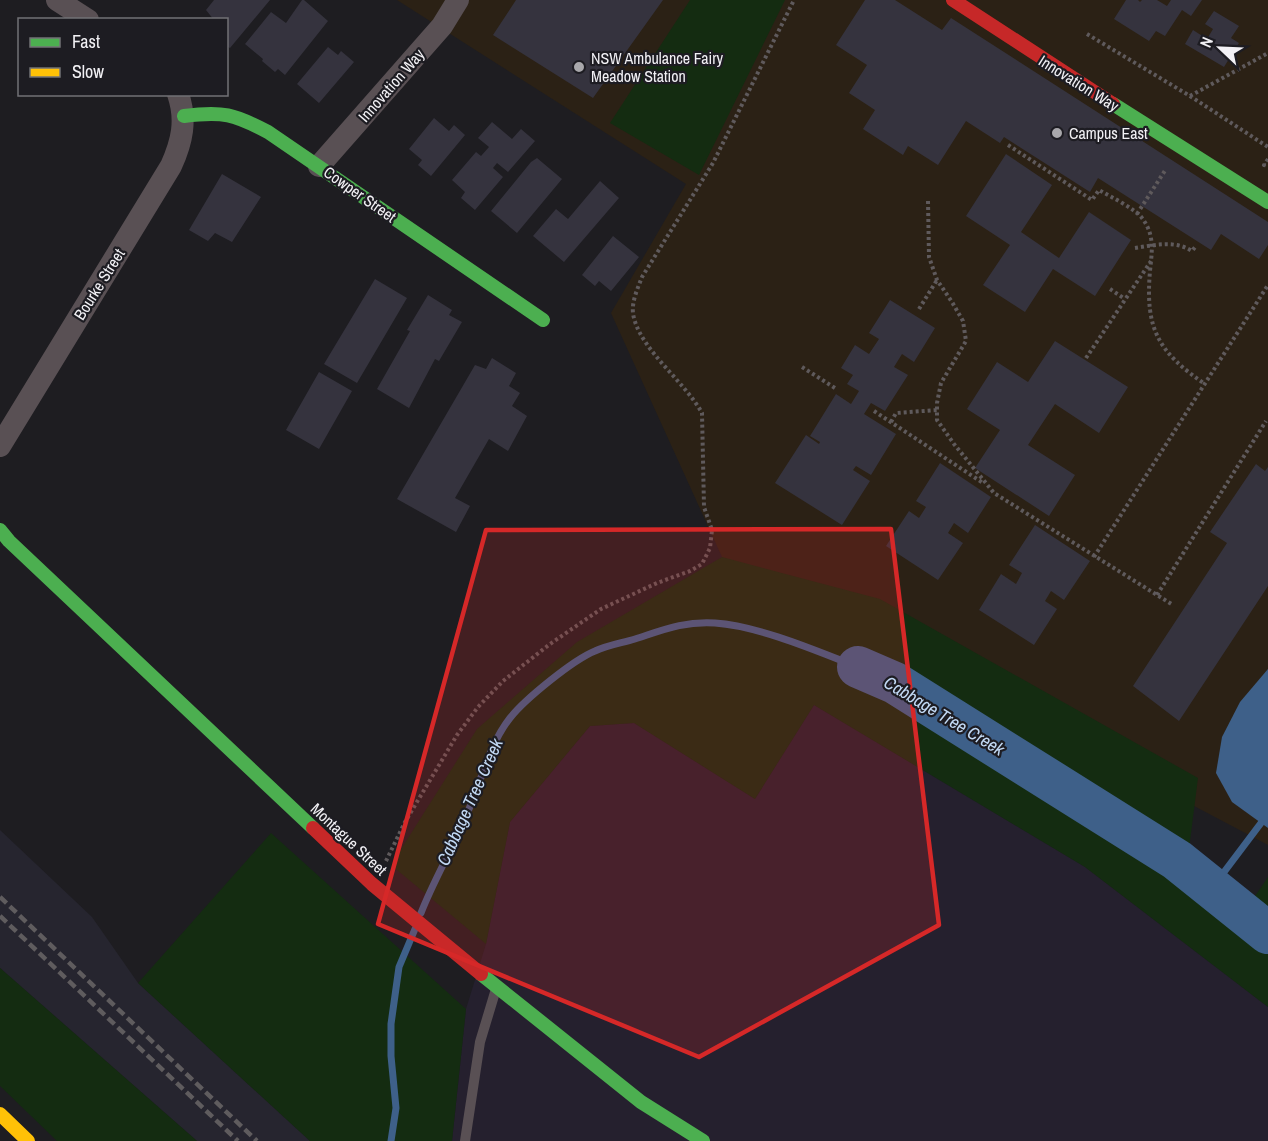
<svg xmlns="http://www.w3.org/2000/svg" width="1268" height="1141" font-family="'Archivo Narrow',sans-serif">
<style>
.built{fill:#26252f}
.industrial{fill:#25202e}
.education{fill:#2b2115}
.green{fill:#142c11}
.water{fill:#3e6089}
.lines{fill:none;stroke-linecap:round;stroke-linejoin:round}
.stream{stroke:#3e6089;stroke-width:7}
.river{stroke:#3e6089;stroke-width:42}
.building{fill:#35333e}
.path{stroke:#5f5a5c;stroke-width:4;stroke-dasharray:3 3;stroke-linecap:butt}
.lane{stroke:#595054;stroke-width:10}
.street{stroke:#595054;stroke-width:22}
.fast{stroke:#4caf50;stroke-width:14}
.slow{stroke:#ffc107;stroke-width:14}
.jam{stroke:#c62828;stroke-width:14}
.rail{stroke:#5f5c5e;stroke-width:4.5;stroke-dasharray:9 4.5;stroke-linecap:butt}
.marked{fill:#d62828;fill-opacity:0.2;stroke:#d62828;stroke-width:4.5;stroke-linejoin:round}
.poi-dot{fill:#a8a7ab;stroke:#1d1c22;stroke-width:2}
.labels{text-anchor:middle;stroke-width:4.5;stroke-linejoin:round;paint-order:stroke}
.poi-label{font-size:16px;fill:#f2f1f5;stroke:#1d1c22;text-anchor:start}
.street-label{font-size:16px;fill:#f2f1f5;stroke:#1d1c22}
.water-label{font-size:18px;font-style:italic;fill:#c2d9f4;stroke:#1d1c22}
</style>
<rect width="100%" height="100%" fill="#1e1d21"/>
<path class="built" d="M0,830L92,917L138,983L310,1141H197L0,968Z"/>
<path class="industrial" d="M814,705L1085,867L1268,1007V1141H452L466,1009L486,944L510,822L590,726L634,723L755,799Z"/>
<path class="education" d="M397,0H1268V845L722,557L611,313L686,184Z"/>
<path class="green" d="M690,0H785L699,175L610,123Z
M722,557L880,599L1198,778L1189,849L1251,902L1268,877V1007L1085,867L814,705L755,799L634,723L590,726L510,822L486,944L391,865L477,729L577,642Z
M271,833L466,1009L452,1141H310L138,983Z
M0,968L197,1141H57L0,1086Z"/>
<path class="water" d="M1268,669V828L1232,802L1216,773L1222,737L1240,702Z"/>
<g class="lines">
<path class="stream" d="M1212,888L1261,823
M421,913C435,877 455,845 469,809C482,779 489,745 510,718C525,699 573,660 595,651C608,645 622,643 635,639C663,630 684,621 715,623C759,626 817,651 858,667
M391,1141L396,1108L391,1056V1024L399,967L415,929"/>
<path class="river" d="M858,667L895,683L1177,860L1268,933"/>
</g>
<path class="building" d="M214,0H270L230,48L226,46V20H214L206,10Z
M302,0H304L328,21L285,75L278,69L275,72L262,61L263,59L245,44L271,12L286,23Z
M516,0H663L593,98L493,35Z
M865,0H895L942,30L951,18L1268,222V245L1259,259L1221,234L1211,250L1098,178L1090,192L1004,137L1000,143L966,121L938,165L908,146L903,155L863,129L875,110L849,93L867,65L836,45Z
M1126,0H1138L1140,2L1142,0H1157L1167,6L1171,0H1202L1191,16L1182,10L1165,36L1156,31L1149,41L1114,19Z
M1214,11L1239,26L1231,38L1239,43L1224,67L1185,44L1193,30L1207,39L1213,29L1205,24Z
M328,47L338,55L341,51L354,62L319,103L297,84Z
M434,118L449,131L454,125L465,135L431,176L418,165L422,160L409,149Z
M492,122L512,139L521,129L535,141L508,172L497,163L493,168L503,177L475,210L461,198L465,192L452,180L476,152L481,156L489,147L478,138Z
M1006,154L1052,185L1021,232L1059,258L1089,212L1131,240L1095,296L1053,269L1025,312L983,285L1010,245L966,216Z
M537,158L562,179L517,233L491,211L531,162Z
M222,174L261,197L232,242L215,233L208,241L189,230Z
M600,181L619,198L564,262L533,236L556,209L568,219Z
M613,236L639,257L611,291L599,281L595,286L582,275Z
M375,279L407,298L357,383L324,364Z
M428,295L452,310L449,315L462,322L439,361L435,359L409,408L377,389L410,331L407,330Z
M890,300L935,328L914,362L902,354L894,367L908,375L885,411L871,403L864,414L896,434L871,475L856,466L853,470L870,481L842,525L775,483L806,435L819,444L820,442L810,436L836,394L851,404L859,391L847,384L853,375L841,368L855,345L869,354L879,339L869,333Z
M1055,341L1128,387L1099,433L1055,404L1028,445L1075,475L1049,516L975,468L1000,430L967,409L997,362L1028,382Z
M492,358L516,373L509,386L520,393L512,406L527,416L508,451L489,439L455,498L470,506L456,532L397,499L475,365L486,369Z
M319,372L352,391L319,449L286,430Z
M940,463L991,497L968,533L954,523L948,533L963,543L938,580L886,546L909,511L919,518L926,507L916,501Z
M1256,464L1265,471L1268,467V586L1179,721L1133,686L1227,543L1210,532Z
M1035,525L1090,561L1064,600L1051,591L1045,601L1057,609L1034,645L979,610L1001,574L1016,584L1022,573L1009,565Z"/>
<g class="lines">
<path class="path" d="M1087,34L1190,96L1268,147
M1190,96L1268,53
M1008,145L1092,200L1099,190C1111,197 1134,208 1142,218C1155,235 1152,251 1150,271C1145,329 1158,352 1205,384
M1268,159L1264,165L1268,166
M928,201L929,257L937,280L952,302L963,321L966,341L941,383L937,403V420L954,444L994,493L1173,605
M1137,214L1166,169
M1135,248C1155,245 1175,240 1192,251L1196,246
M1110,289L1125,299
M919,309L937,280
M1086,358L1151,261
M802,367L835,388
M874,411L983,483
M891,422L896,413L937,410
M1094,557L1268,285
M1157,595L1266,421
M386,861L405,822L457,735L478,707L503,681L550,644L601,609L657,583L690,571L702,564L710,548L712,530L704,507L702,413C685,382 642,351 634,318C630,305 637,290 642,277L713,163L794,0"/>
<path class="lane" d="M465,1141L480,1042L496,989"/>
<path class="street" d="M57,0L88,20
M319,166L442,26L458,0
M0,446L171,166C182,142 187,120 178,94"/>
<path class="fast" d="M1113,104L1268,202
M184,116C223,111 234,114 268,132L543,320
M0,530L9,541L313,828
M481,974L641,1102L703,1141"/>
<path class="slow" d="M0,1114L28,1141"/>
<path class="jam" d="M953,0L1113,104
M313,828L372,884L481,974"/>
<path class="rail" d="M0,897L257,1141
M0,916L238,1141"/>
</g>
<path class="marked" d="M891,529L939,925L699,1057L378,924L486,530Z"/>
<g class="poi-dot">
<circle cx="579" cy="67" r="6"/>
<circle cx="1057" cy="133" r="6"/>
</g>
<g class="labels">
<g class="poi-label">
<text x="591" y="64">NSW Ambulance Fairy<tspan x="591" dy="18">Meadow Station</tspan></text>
<text x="1069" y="139">Campus East</text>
</g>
<g class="street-label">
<text transform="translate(1079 83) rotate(32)" y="6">Innovation Way</text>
<text transform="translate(391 85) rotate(-49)" y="6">Innovation Way</text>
<text transform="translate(360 194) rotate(35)" y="6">Cowper Street</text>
<text transform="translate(99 284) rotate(-58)" y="6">Bourke Street</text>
<text transform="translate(349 839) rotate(43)" y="6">Montague Street</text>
</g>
<g class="water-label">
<text transform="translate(944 716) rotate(31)" y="6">Cabbage Tree Creek</text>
<text transform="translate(470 802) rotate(-66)" y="6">Cabbage Tree Creek</text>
</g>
</g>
<rect x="18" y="18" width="210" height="78" fill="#1d1c22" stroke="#727176" stroke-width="1.5"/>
<rect x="30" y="38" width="30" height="9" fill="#4caf50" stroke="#727176" stroke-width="1.5"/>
<text x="72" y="48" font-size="18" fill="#f2f1f5">Fast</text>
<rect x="30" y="68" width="30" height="9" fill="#ffc107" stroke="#727176" stroke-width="1.5"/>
<text x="72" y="78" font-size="18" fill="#f2f1f5">Slow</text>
<g transform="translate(1220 48) rotate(293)" stroke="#1d1c22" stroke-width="4.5" paint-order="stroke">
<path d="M0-4.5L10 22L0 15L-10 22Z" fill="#f2f1f5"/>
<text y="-9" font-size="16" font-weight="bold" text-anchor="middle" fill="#f2f1f5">N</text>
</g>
</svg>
